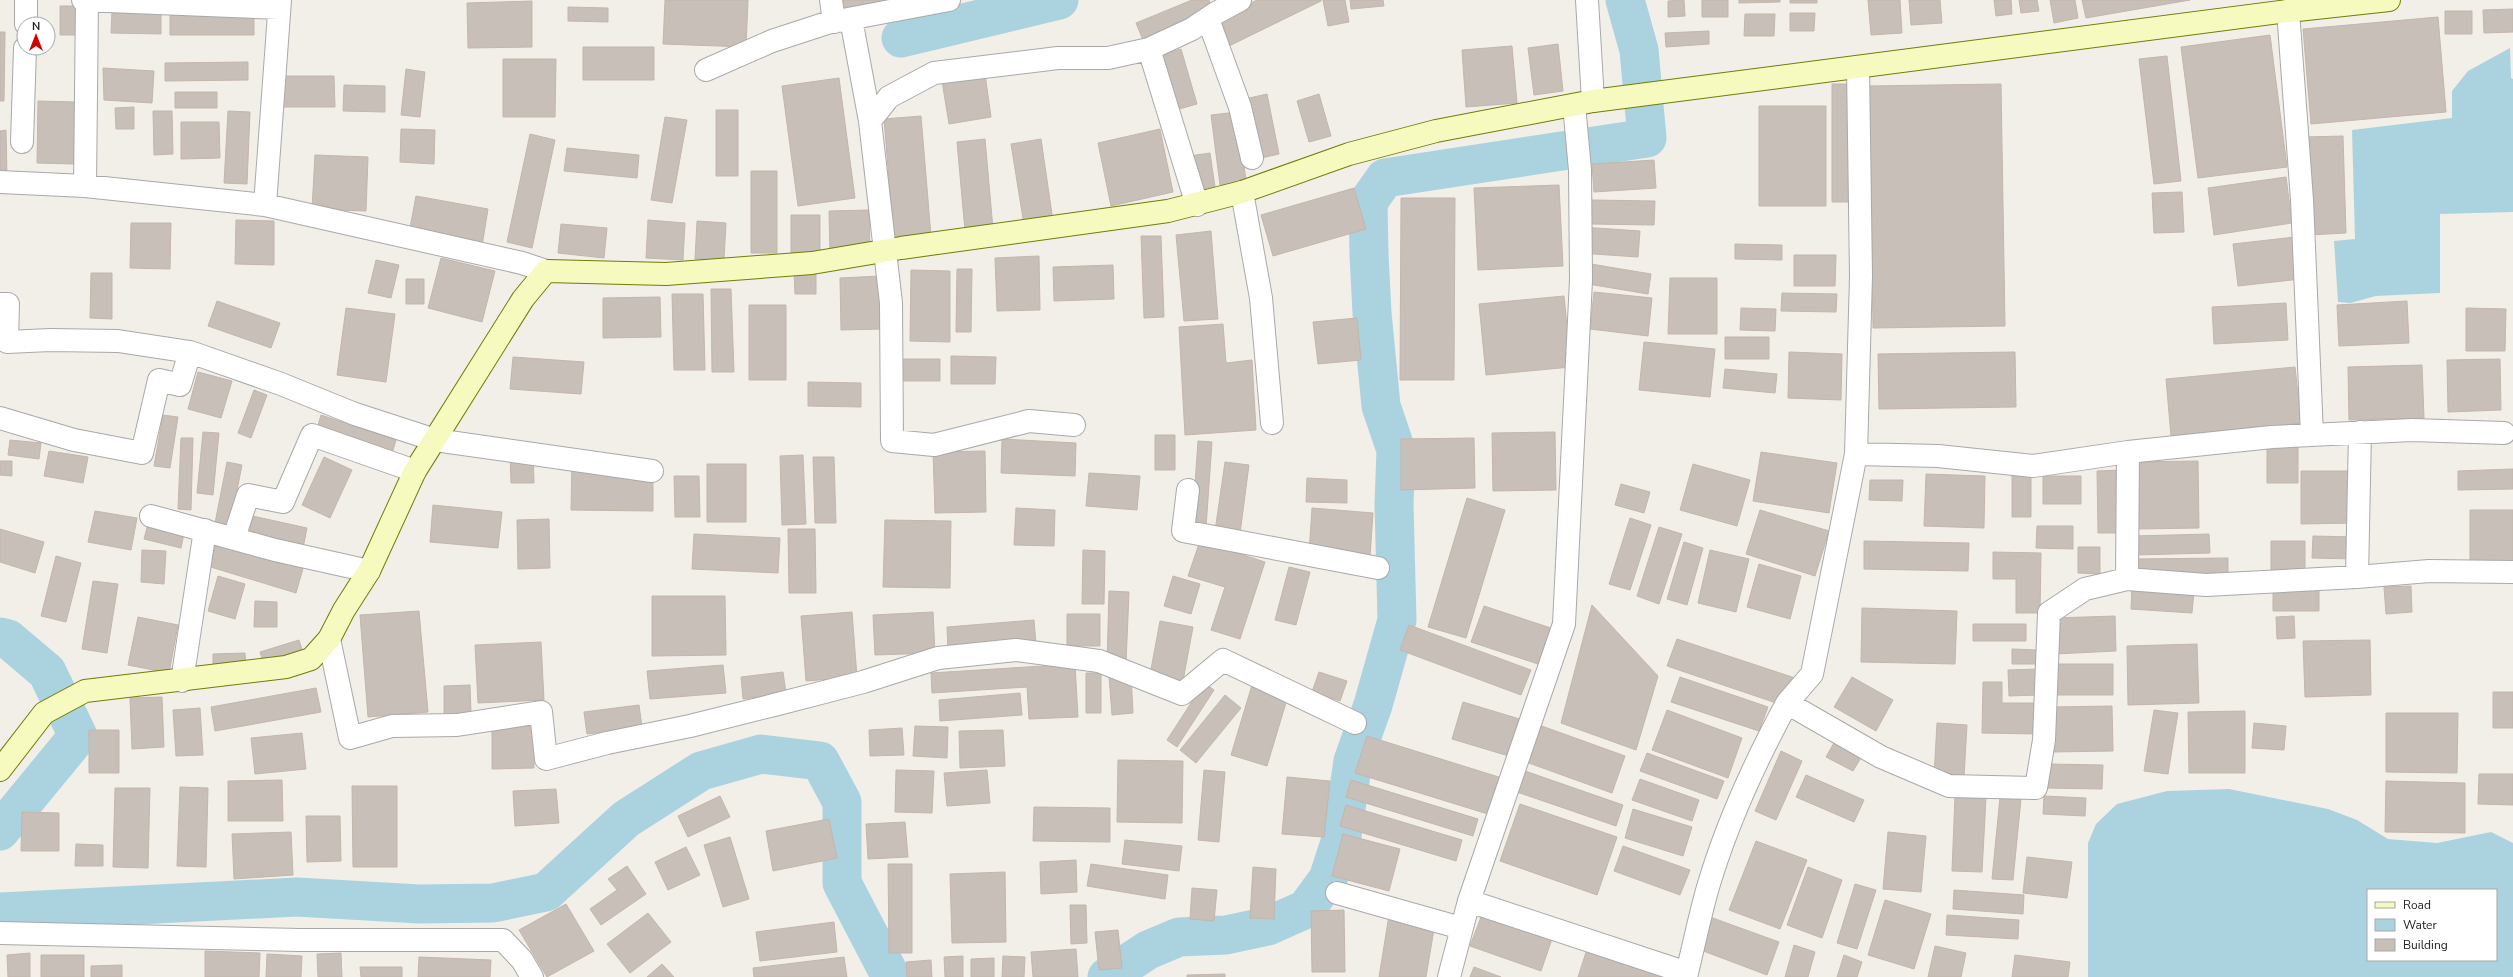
<svg xmlns="http://www.w3.org/2000/svg" width="2513" height="977" font-family="'Nunito Sans',sans-serif">
<style>
.water{fill:#aad3df;fill-rule:evenodd}
.lines{fill:none;stroke-linecap:round;stroke-linejoin:round}
.canal{stroke:#aad3df;stroke-width:39}
.building{fill:#c7bfb8;stroke:#c4b6ab}
.street-casing{stroke:#a9a9a9;stroke-width:24}
.secondary-casing{stroke:#707d05;stroke-width:24}
.street{stroke:#fff;stroke-width:22}
.secondary{stroke:#f7fabf;stroke-width:22}
</style>
<rect width="100%" height="100%" fill="#f2efe9"/>
<path class="water" d="M2510,48L2511,78L2513,79V212L2440,214V293L2376,296L2350,303L2338,302L2334,241L2355,239L2352,130L2452,118V91L2468,71Z
M2229,789L2328,809L2357,820L2388,839L2437,843L2491,832L2513,843V977H2088V843L2096,824L2117,804L2167,791ZM2368,890H2496V960H2368Z"/>
<g class="lines">
<path class="canal" d="M901,38L1059,0
M0,637L8,639L47,672L78,736L0,831
M0,912L297,897L419,904L493,903L546,892L626,819L701,771L761,754L820,761L842,802V883L891,977
M1107,977L1148,950L1179,937L1226,935L1268,926L1306,909L1328,879L1342,836L1353,761L1373,705L1397,620L1394,504L1396,450L1381,406L1372,313L1369,255L1368,202L1385,178L1647,138L1639,50L1625,0"/>
</g>
<path class="building" d="M665,0H748L746,47L663,44Z
M837,0H883L884,7L840,15Z
M1192,0H1209L1213,11L1143,40L1136,23Z
M1257,0H1321V1L1229,46L1217,20Z
M1323,0H1345L1349,22L1328,26Z
M1350,0H1383L1384,6L1351,9Z
M1684,0L1685,16L1668,17V1Z
M1702,0H1728V17H1702Z
M1739,0H1780V2L1739,3Z
M1790,0H1817V3H1790Z
M1868,0H1900L1902,33L1871,35Z
M1909,0H1940L1942,23L1911,25Z
M1994,0H2011L2012,14L1996,16Z
M2019,0H2037L2039,11L2021,13Z
M2050,0H2075L2078,18L2054,23Z
M2082,0H2190L2086,18Z
M532,1V47L468,48L467,3Z
M60,6H79V35H60Z
M568,7L608,8V22L568,21Z
M2513,9V32L2484,33L2483,10Z
M112,11L161,13V34L111,33Z
M2445,11H2472V34H2445Z
M254,13V35H170V14Z
M1790,13H1815L1814,31H1790Z
M1745,14H1775L1774,36H1744Z
M2438,17L2446,112L2311,124L2303,29Z
M1709,31V44L1666,47L1665,33Z
M0,32H5L4,101H0Z
M2270,35L2287,167L2198,178L2181,47Z
M1558,44L1563,91L1534,95L1528,48Z
M1512,46L1517,103L1466,107L1462,50Z
M583,47H654V80H583Z
M1181,49L1197,104L1172,111L1157,56Z
M2167,56L2181,181L2154,184L2139,59Z
M503,59H556L555,117H503Z
M248,62V80L165,81V63Z
M103,68L154,71L152,103L104,100Z
M406,69L425,72L420,117L401,115Z
M985,74L991,117L949,124L942,81Z
M277,76H334L335,107H278Z
M839,78L855,198L798,206L782,86Z
M1832,84H1851V202H1832Z
M2001,84L2005,326L1873,328L1869,86Z
M344,85L385,86V112L343,111Z
M175,92H217V108H175Z
M1267,94L1279,154L1257,159L1245,99Z
M1319,94L1331,136L1309,142L1297,101Z
M38,101L75,102L74,164L37,163Z
M1759,106H1826V206H1759Z
M134,107V129H116L115,108Z
M716,110H738V176H716Z
M153,111H172L173,154L154,155Z
M228,111L250,112L247,184L224,183Z
M1237,112L1246,181L1220,185L1211,115Z
M921,116L931,236L894,240L884,119Z
M665,117L687,120L672,203L651,200Z
M181,122H219L220,158L181,159Z
M401,129L435,130L434,164L400,162Z
M1160,129L1173,192L1111,206L1098,143Z
M6,130L7,178H0V131Z
M530,134L555,140L532,248L507,242Z
M2343,136L2346,233L2309,235L2305,137Z
M985,139L993,229L965,231L957,142Z
M1041,139L1053,221L1024,225L1011,144Z
M567,148L639,155L637,178L564,171Z
M1210,153L1215,187L1190,191L1183,157Z
M315,155L368,157L366,211L312,209Z
M1654,160L1656,188L1594,192L1592,164Z
M751,171H777V253H751Z
M2286,177L2292,223L2214,235L2208,188Z
M1559,185L1563,266L1478,270L1474,188Z
M1354,188L1366,229L1273,256L1261,215Z
M2182,192L2184,232L2154,233L2152,193Z
M416,196L488,209L482,246L409,233Z
M1401,198H1455L1454,380H1400Z
M1591,200L1655,201L1654,225L1591,224Z
M869,210L870,255L830,256L829,211Z
M791,215H820V260H791Z
M236,220L274,221V265L235,264Z
M648,220L685,223L683,260L646,258Z
M697,221L726,223L724,260L695,259Z
M131,223H171L170,269L130,268Z
M561,224L607,228L604,258L558,253Z
M1581,227L1640,231L1638,257L1579,253Z
M1211,231L1218,319L1184,321L1176,235Z
M1141,236H1161L1164,317L1144,318Z
M2295,237L2301,279L2238,286L2233,244Z
M1735,244L1782,245V260L1735,259Z
M1794,255H1836L1835,286H1794Z
M1039,256L1040,310L997,311L995,258Z
M441,258L495,271L482,322L428,308Z
M376,260L399,265L391,298L368,293Z
M1585,263L1651,274L1648,294L1582,283Z
M1113,265L1114,299L1054,301L1053,267Z
M957,269H972L971,332H956Z
M816,270V294H795L794,271Z
M911,270L950,271V342L910,341Z
M91,273H112V319L90,318Z
M880,276L882,329L841,330L840,278Z
M1670,278H1717V334H1668Z
M406,279H424V304H406Z
M711,289H731L734,372H712Z
M1594,292L1652,298L1648,336L1590,329Z
M1782,293L1837,294L1836,312L1781,311Z
M672,294H703L705,370H674Z
M1564,296L1571,367L1486,375L1479,304Z
M660,297L661,337L603,338V298Z
M217,301L280,323L271,348L208,326Z
M2407,301L2409,343L2339,346L2337,305Z
M2286,303L2288,340L2214,344L2212,307Z
M749,305H786V380H749Z
M346,308L395,314L386,382L337,375Z
M1741,308L1776,309L1775,331L1740,330Z
M2466,308L2506,309L2505,351H2466Z
M1357,318L1361,360L1318,364L1313,322Z
M1223,324L1226,363L1252,360L1256,430L1185,435L1179,327Z
M1725,337H1769V359H1725Z
M1644,342L1715,349L1710,397L1639,390Z
M1789,352L1842,354L1841,400L1788,398Z
M2015,352L2016,407L1879,409L1878,354Z
M951,356L996,357L995,384H951Z
M513,357L584,362L581,394L510,389Z
M897,359H940V381H897Z
M2500,359L2501,410L2448,412L2447,360Z
M2422,365L2424,418L2349,420L2348,367Z
M2295,367L2301,423L2171,436L2166,379Z
M1725,369L1777,374L1775,393L1723,388Z
M198,372L232,381L221,418L188,409Z
M808,382L861,383V407L808,406Z
M254,390L267,395L251,438L238,433Z
M163,415L178,417L170,468L154,466Z
M321,415L396,440L391,457L316,432Z
M203,432L219,433L213,495L197,493Z
M1555,432L1556,490L1493,491L1492,433Z
M1155,435H1175V470H1155Z
M181,438H193L191,510L178,509Z
M1474,438L1475,488L1401,490V439Z
M1002,439L1076,443L1075,476L1001,473Z
M10,440L41,443L39,459L8,455Z
M1198,441L1212,442L1206,528L1192,527Z
M2267,446H2298V483H2267Z
M49,451L88,457L83,483L44,476Z
M985,451L986,512L935,513L933,452Z
M533,452L534,483H511L510,453Z
M1761,452L1837,463L1829,513L1753,501Z
M803,455L806,524L782,525L780,456Z
M324,457L352,470L330,518L302,505Z
M813,457H834L836,523H815Z
M572,460L653,461V511L571,510Z
M0,461H12V476L0,475Z
M2198,461L2199,528L2135,529L2134,462Z
M227,462L242,465L230,526L215,523Z
M1225,462L1249,465L1239,541L1214,538Z
M707,464H746V522H707Z
M1693,464L1750,480L1737,526L1680,510Z
M2513,469V489L2458,490V471Z
M2012,470H2031V517H2012Z
M2120,470L2121,533H2098L2097,471Z
M2301,471H2355V523L2301,524Z
M1089,473L1140,476L1137,510L1086,506Z
M1926,474L1985,476L1984,528L1924,526Z
M674,476H699L700,517H675Z
M2043,476H2081V504H2043Z
M1307,478L1347,480V503L1306,502Z
M1870,480H1903L1902,501L1869,500Z
M1621,484L1650,492L1644,513L1615,505Z
M1467,498L1505,510L1466,638L1428,627Z
M433,505L502,512L498,548L430,542Z
M1016,508L1055,510L1054,546L1014,545Z
M1312,508L1373,513L1370,557L1309,553Z
M1760,510L1829,531L1815,576L1746,554Z
M2470,510H2513V564H2470Z
M95,511L137,518L131,550L88,542Z
M248,515L307,528L303,548L244,535Z
M1630,518L1651,525L1630,590L1609,584Z
M549,519L550,568L518,569L517,520Z
M149,520L185,529L181,548L144,539Z
M885,520L951,521L950,588L883,587Z
M2037,526H2073V549L2036,548Z
M1659,527L1682,534L1659,604L1637,596Z
M0,529L44,542L35,573L0,562Z
M788,529H815L816,593H789Z
M694,534L780,538L778,573L692,569Z
M2209,534L2210,553L2134,555L2133,536Z
M2313,536L2355,537V559L2312,558Z
M212,537L304,565L296,593L204,565Z
M1200,541L1265,562L1240,639L1211,630L1225,587L1188,576Z
M1864,541L1969,543L1968,571L1864,569Z
M2271,541H2305V574H2271Z
M1684,542L1703,548L1687,605L1667,599Z
M2078,547H2100V574L2078,573Z
M142,550L166,551L164,584L141,582Z
M1083,550L1105,551L1104,604H1082Z
M1710,550L1749,559L1736,612L1698,603Z
M1993,552L2041,553L2040,613H2016V579H1993Z
M56,556L81,563L66,622L41,616Z
M2228,558V576L2133,578V559Z
M1759,564L1801,576L1790,619L1747,607Z
M1289,567L1310,572L1296,625L1275,620Z
M218,576L245,584L235,619L208,611Z
M1173,576L1200,584L1191,614L1164,606Z
M93,581L118,584L107,653L82,649Z
M2132,586L2194,591L2192,613L2131,609Z
M2411,586L2412,612L2386,614L2384,587Z
M2273,587H2319V611H2273Z
M1109,591L1129,592L1126,664H1107Z
M652,596H725L726,655L652,656Z
M255,601L277,602V627H254Z
M1592,605L1658,676L1636,750L1561,723Z
M1484,606L1554,629L1541,665L1471,642Z
M1862,608L1957,611L1955,664L1861,662Z
M419,611L428,712L368,717L360,615Z
M852,612L857,677L806,681L801,616Z
M933,612L935,653L875,655L873,615Z
M1067,614H1100V646H1067Z
M2115,616L2116,651L2055,654L2054,618Z
M2294,616L2295,638L2277,639L2276,617Z
M138,617L178,625L169,673L128,665Z
M1034,620L1036,644L948,650L947,627Z
M1160,621L1193,627L1182,686L1149,680Z
M1973,624H2026V641H1973Z
M1409,625L1531,670L1521,695L1400,650Z
M1677,639L1795,678L1785,706L1667,666Z
M299,640L305,659L266,671L260,652Z
M2370,640L2371,695L2305,697L2303,641Z
M541,642L544,700L478,703L475,645Z
M2197,644L2199,703L2128,705L2127,646Z
M2012,649L2037,650L2036,664H2012Z
M245,653L246,675H213V654Z
M1075,664L1078,717L1029,719L1027,687L932,693L931,673Z
M2052,664H2113V695H2052Z
M723,665L726,693L650,699L647,671Z
M2038,669V695L2009,696L2008,670Z
M783,672L786,693L743,699L741,677Z
M1319,672L1347,681L1340,701L1312,692Z
M1086,673H1101V713H1086Z
M1131,675L1133,713L1112,715L1109,676Z
M1680,677L1768,707L1759,731L1671,702Z
M1852,677L1893,700L1876,731L1834,707Z
M1983,682H2002V703H2038L2037,734L1982,733Z
M1204,683L1214,690L1177,747L1167,740Z
M470,685L471,713L444,714V686Z
M1252,685L1288,696L1267,766L1231,755Z
M316,688L321,712L215,731L211,707Z
M2493,692H2513V728H2493Z
M1020,693L1022,715L940,721L939,700Z
M1225,695L1241,708L1196,763L1180,750Z
M162,697L164,747L132,749L130,698Z
M1463,702L1523,720L1512,757L1452,739Z
M639,705L642,727L587,734L584,712Z
M2112,706L2113,751L2052,752V707Z
M200,708L203,755L176,756L173,710Z
M1667,710L1742,738L1728,778L1652,750Z
M2154,710L2178,713L2168,774L2144,771Z
M2245,711V773H2189L2188,712Z
M2386,713H2458L2457,773L2386,772Z
M1937,723L1967,725L1964,777L1934,776Z
M2254,723L2286,726L2284,750L2252,748Z
M1539,725L1625,756L1612,793L1526,762Z
M492,726H534V768L492,769Z
M915,726L948,727L947,758L913,756Z
M902,728L904,755L870,756L869,730Z
M89,730H119V773H89Z
M1003,730L1005,766L960,768L959,731Z
M302,733L306,769L255,774L251,738Z
M1367,736L1502,778L1491,815L1355,773Z
M1835,741L1862,756L1853,771L1826,757Z
M1781,751L1802,761L1776,820L1755,811Z
M1647,753L1724,781L1717,799L1640,771Z
M1118,760L1183,761L1182,823L1117,822Z
M2048,764L2103,765L2102,789L2047,788Z
M896,770L934,771L932,813L895,812Z
M987,770L990,803L947,806L944,773Z
M1204,770L1225,772L1219,842L1198,840Z
M1525,771L1623,805L1616,826L1517,792Z
M2479,774H2513V805L2478,804Z
M1806,775L1864,800L1854,822L1796,797Z
M1287,777L1330,781L1324,837L1282,834Z
M1640,779L1699,800L1692,821L1632,800Z
M282,780L283,821H228V781Z
M1351,780L1478,819L1473,836L1346,797Z
M2386,781L2465,783V833L2385,832Z
M352,786H397V867H353Z
M180,787L208,788L206,867L177,866Z
M115,788H150L148,868L113,867Z
M556,789L559,823L515,826L513,791Z
M720,796L730,817L688,837L678,816Z
M1955,796L1986,798L1982,872L1952,871Z
M2044,796L2086,798L2085,816L2043,814Z
M2000,797L2021,799L2013,880L1992,879Z
M1520,804L1617,837L1597,895L1500,861Z
M1346,805L1462,840L1456,861L1340,826Z
M1034,807L1110,808V842L1033,841Z
M1633,809L1692,827L1683,856L1625,838Z
M22,812L59,813V851H21Z
M306,816H340L341,861L307,862Z
M829,819L837,858L773,871L766,831Z
M905,822L908,857L868,859L866,824Z
M291,832L293,875L234,879L232,834Z
M1888,832L1926,836L1921,892L1883,889Z
M1343,834L1400,849L1389,891L1332,876Z
M730,837L749,899L723,907L704,845Z
M1125,840L1182,846L1179,871L1122,864Z
M1756,841L1807,860L1780,929L1729,910Z
M76,844L103,845V866H75Z
M1623,846L1690,870L1680,895L1614,871Z
M686,847L700,875L668,890L655,862Z
M2027,857L2072,862L2067,898L2023,893Z
M1076,860L1077,892L1041,894L1040,862Z
M888,864H912V953H889Z
M1091,864L1168,875L1165,899L1087,886Z
M627,866L646,894L601,925L590,909L617,890L608,879Z
M1253,867L1276,869L1274,919L1250,918Z
M1808,867L1842,880L1822,938L1787,925Z
M1005,872L1006,942L952,943L950,874Z
M1855,884L1876,890L1857,949L1837,943Z
M1192,888L1217,890L1214,921L1190,919Z
M1954,890L2024,895L2023,914L1953,909Z
M1885,900L1931,914L1914,969L1868,955Z
M566,904L594,951L547,977L519,930Z
M1070,905H1086L1087,943L1071,944Z
M1390,909L1436,917L1426,977H1379Z
M1484,909L1554,933L1541,971L1470,946Z
M1344,910L1345,972H1312L1311,911Z
M648,913L671,942L630,973L607,944Z
M1947,915L2019,920L2018,939L1946,935Z
M1710,917L1779,942L1767,975L1698,949Z
M834,922L837,952L760,961L756,932Z
M1118,930L1122,968L1099,970L1095,932Z
M1794,945L1815,952L1808,977H1785Z
M1588,946L1668,977H1578Z
M1935,946L1966,953L1961,977H1928Z
M1076,949L1078,977H1033L1031,952Z
M205,951L260,953L259,977H205Z
M30,953V977H8L7,955Z
M341,953L342,977H318L317,954Z
M267,954L302,956L301,977H266Z
M41,955H84V977H41Z
M1844,955L1862,962L1857,977H1837Z
M2015,955L2070,962L2068,977H2012Z
M963,956V977H945L944,957Z
M1003,956L1025,957L1024,977H1002Z
M419,957L491,960L490,977H418Z
M844,957L847,977H754L753,968Z
M994,958V977H971V959Z
M931,960L932,977H907L906,962Z
M662,964L674,977H647Z
M122,965V977H91V966Z
M360,967H402V977H361Z
M1474,967L1501,977H1470Z
M1225,974V977H1187V975Z"/>
<g class="lines">
<defs>
<path id="street" d="M83,0L279,8
M831,0L834,22
M1587,0L1593,101
M2288,11L2302,200L2312,435
M851,19L870,121L891,303L892,441L934,445L1029,421L1074,425
M1208,19L1240,107L1252,158
M26,24V0
M706,70L772,41L827,23L949,0
M870,121L889,97L934,73L1058,58H1108L1149,49
M22,142L25,48
M0,182L85,186L265,205L522,263L546,271
M85,186L87,0
M1242,192L1261,298L1272,423
M265,205L280,0
M1197,205L1149,49L1192,29L1216,13L1240,0
M0,304H8L7,342L50,340L118,341L190,352L281,384L355,414L435,440L652,471
M0,418L74,440L142,453L159,380L180,385L190,352
M1856,454L1938,456L2033,466L2128,452L2272,437L2412,430L2504,433
M1188,490L1183,531L1378,568
M151,516L275,550L369,571
M234,538L248,495L283,502L312,435L415,471
M2357,577L2360,432
M2127,579L2206,585L2357,577L2429,571L2513,572
M329,639L350,738L392,726L457,725L541,712L546,759L607,743L690,726L774,705L863,682L938,658L1016,650L1099,661L1182,694L1223,660L1355,723
M182,681L205,530
M1787,703L1812,674L1856,454L1861,276L1858,67
M1337,893L1461,928
M1469,901L1687,973C1694,944 1700,915 1708,887C1727,823 1755,762 1787,703L1881,757L1949,786L2036,788L2044,740L2049,613L2085,589L2127,579L2128,452
M0,933L300,940H503L522,960L532,977
M1449,977L1469,901L1564,624L1581,280L1580,170L1574,105"/>
<path id="secondary" d="M0,770L44,713L85,691L286,667L311,659L329,639L344,610L369,571L415,471L523,299L546,271L666,274L812,263L901,248L1168,211L1242,192L1349,154L1436,131L1593,101L2288,11L2389,0"/>
</defs>
<use href="#street" class="street-casing"/>
<use href="#secondary" class="secondary-casing"/>
<use href="#street" class="street"/>
<use href="#secondary" class="secondary"/>
</g>
<rect x="2367" y="889" width="130" height="72" fill="#ffffff" stroke="#a7a7a7"/>
<rect x="2375" y="902" width="20" height="6" fill="#f7fabf" stroke="#a7a7a7"/>
<text x="2403" y="909" font-size="12" fill="#222222">Road</text>
<rect x="2375" y="919" width="20" height="12" fill="#aad3df" stroke="#a7a7a7"/>
<text x="2403" y="929" font-size="12" fill="#222222">Water</text>
<rect x="2375" y="939" width="20" height="12" fill="#c7bfb8" stroke="#a7a7a7"/>
<text x="2403" y="949" font-size="12" fill="#222222">Building</text>
<g transform="translate(36 36)"><circle r="19" fill="#ffffff" stroke="#a7a7a7"/>
<path d="M0-3L7 15L0 10L-7 15Z" fill="#d40000"/>
<text y="-6" font-size="11" font-weight="bold" text-anchor="middle" fill="#222222">N</text>
</g>
</svg>
